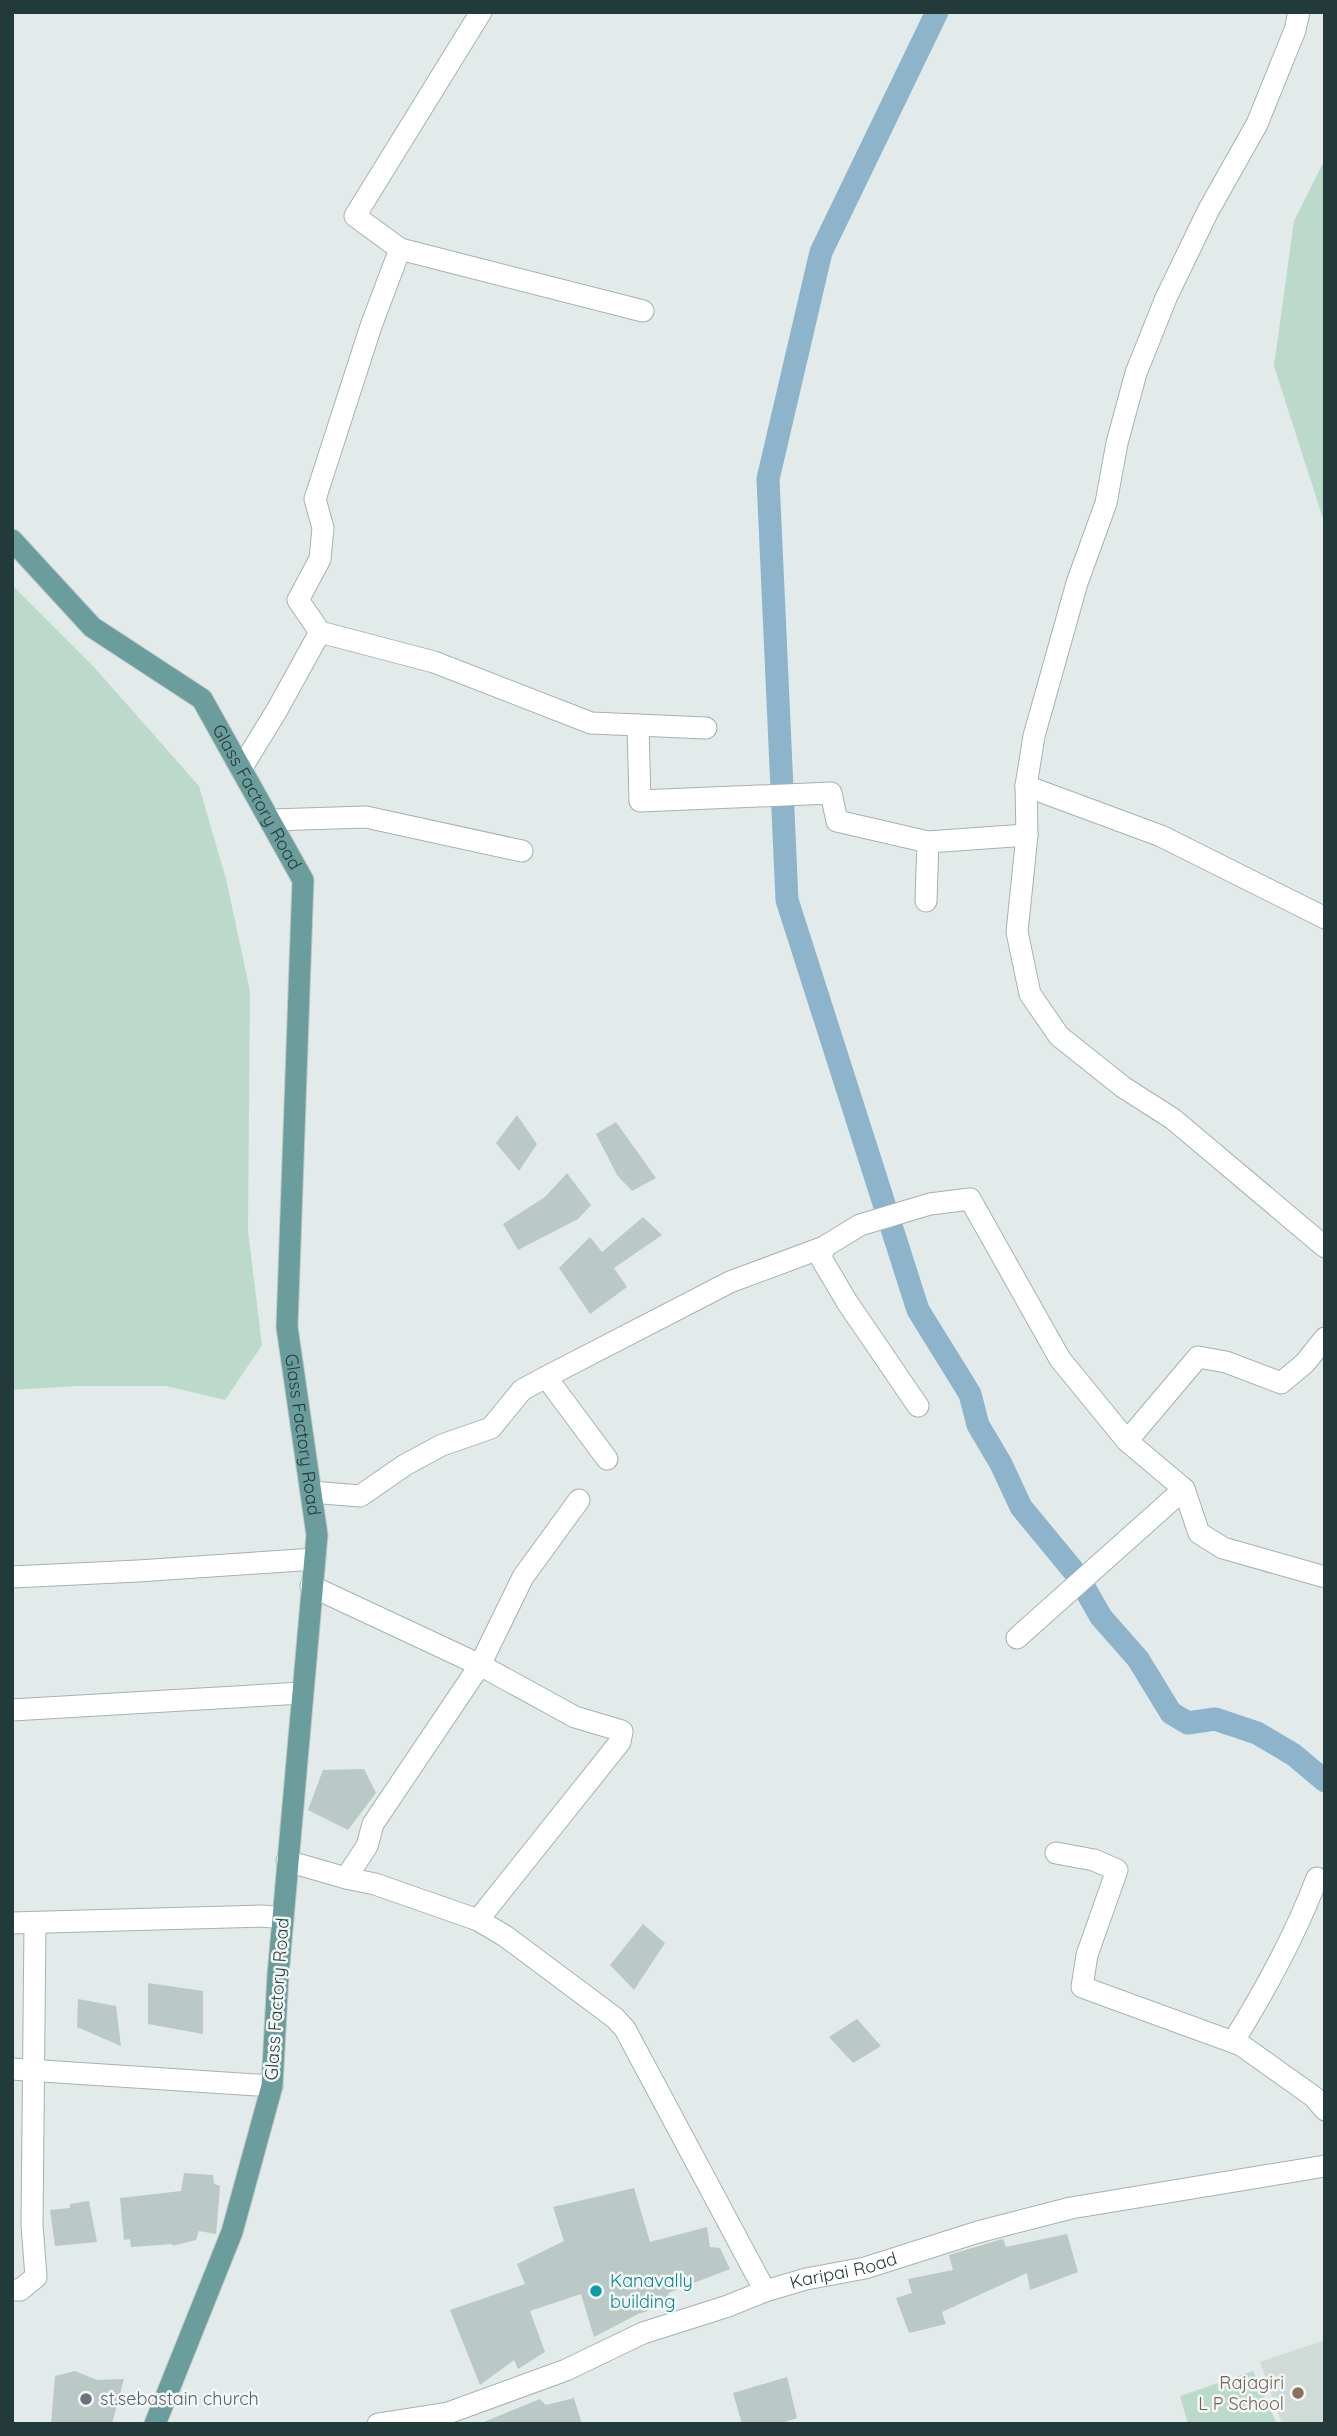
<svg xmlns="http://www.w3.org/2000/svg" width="1337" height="2436" font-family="Quicksand,sans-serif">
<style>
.built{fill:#d0dbd8}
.green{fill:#bcdacb}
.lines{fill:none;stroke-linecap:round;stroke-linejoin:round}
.canal{stroke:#8eb4cc;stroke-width:23}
.building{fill:#bac8c6}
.minor-casing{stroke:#a5b2b1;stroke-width:23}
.major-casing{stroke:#c1c8c8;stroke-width:23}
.minor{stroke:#fff;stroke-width:21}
.major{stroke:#6a9d9c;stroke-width:21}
.culture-dot{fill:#0f9aa8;stroke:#f2f8f6;stroke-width:2.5}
.education-dot{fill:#8d6e63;stroke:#f2f8f6;stroke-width:2.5}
.worship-dot{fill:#6b7280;stroke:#f2f8f6;stroke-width:2.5}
.labels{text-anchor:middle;stroke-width:5;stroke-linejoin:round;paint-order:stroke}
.street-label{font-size:18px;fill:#233a3a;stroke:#f2f8f6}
.culture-label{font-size:18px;fill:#0d838f;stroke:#f2f8f6;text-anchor:start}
.education-label{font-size:18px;fill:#785e54;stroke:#f2f8f6;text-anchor:end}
.worship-label{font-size:18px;fill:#5b616d;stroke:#f2f8f6;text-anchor:start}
</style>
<rect width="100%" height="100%" fill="#e2ebe9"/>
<path class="built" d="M1325,2340V2424H1282L1260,2362Z"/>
<path class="green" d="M1325,159V525L1274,366L1294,221Z
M12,585L94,667L199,786L226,879L250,991L248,1231L262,1345L225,1400L166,1386H76L12,1390Z
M1253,2371L1277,2424H1188L1180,2396Z"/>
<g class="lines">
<path class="canal" d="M937,12L821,252L768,479L787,900L918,1310L970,1394L978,1425L1001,1464L1021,1507L1077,1575L1101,1617L1138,1659L1171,1713L1188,1723L1215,1719L1257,1733L1294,1755L1325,1781"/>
</g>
<path class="building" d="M517,1115L537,1144L519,1171L496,1143Z
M616,1122L656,1178L632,1191L617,1175L596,1134Z
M567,1173L591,1205L578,1219L518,1250L503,1224L545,1197Z
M643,1217L662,1235L614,1268L627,1287L590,1314L559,1268L590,1237L602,1252Z
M364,1769L376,1793L348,1830L308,1810L323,1770Z
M643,1924L665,1943L634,1990L610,1965Z
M148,1983L203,1991V2034L148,2024Z
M78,1999L116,2006L121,2046L77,2027Z
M857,2019L881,2046L853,2063L829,2037Z
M184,2173L213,2175L214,2184L220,2186L216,2234L199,2231L196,2240L172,2246L173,2244L131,2247L130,2239L124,2240L120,2198L181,2191Z
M634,2188L650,2242L707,2227L710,2247L720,2248L730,2269L668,2293L672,2304L638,2314L594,2337L581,2294L530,2311L545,2352L518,2369L514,2360L480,2385L450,2310L525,2284L517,2264L564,2241L553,2207Z
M89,2201L97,2242L55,2246L50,2210L70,2208V2204Z
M1067,2234L1078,2272L1030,2290L1027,2273L942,2312L946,2324L909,2333L896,2298L912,2293L908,2279L953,2270L949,2255L982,2245L1003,2239L1006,2247Z
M75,2371L97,2380L124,2379L112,2424H51L55,2376Z
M787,2377L797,2418L779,2424H742L733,2393Z
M574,2398L582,2424H479L540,2399L546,2405Z"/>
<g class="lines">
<defs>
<g id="minor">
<path d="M1299,12L1295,30L1257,124L1208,211L1166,298L1136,373L1117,443L1106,503L1077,583L1034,736L1026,786L1027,835L1017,932L1030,994L1059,1036L1123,1087L1173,1119L1325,1247"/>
<path d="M400,249L643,311"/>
<path d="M320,632L434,662L591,723L706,728"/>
<path d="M638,725L640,801L831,793L837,821L928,842L1027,835"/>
<path d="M241,769L277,710L320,632L298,600L320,559L323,528L315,499L371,326L400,249L355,216L481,12"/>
<path d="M1026,786L1161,836L1325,918"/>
<path d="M271,820L366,817L522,851"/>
<path d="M926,901L928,842"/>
<path d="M546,1377L607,1459"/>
<path d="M918,1406L847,1302L821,1258L824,1247L860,1225L930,1204L970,1199L1060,1359L1127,1441L1184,1489L1199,1533L1223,1548L1325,1577"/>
<path d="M1127,1441L1198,1357L1226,1362L1281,1383L1305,1363L1325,1338"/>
<path d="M311,1492L360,1496L405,1465L442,1445L491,1428L522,1390L546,1377L730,1282L824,1247"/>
<path d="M579,1500L523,1577L480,1665L373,1824L367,1846L346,1878L375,1884L478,1920L505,1936L615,2018L625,2029L765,2291"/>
<path d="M12,1577L138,1571L315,1559"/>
<path d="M311,1586L480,1665L575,1717L622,1731L620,1742L478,1920"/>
<path d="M1017,1638L1184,1489"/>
<path d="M12,1710L302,1693"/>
<path d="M1056,1853L1094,1860L1117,1870L1087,1955L1082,1987L1241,2045L1314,2097L1325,2110"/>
<path d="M287,1861L346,1878"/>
<path d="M12,1923L262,1916L283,1918"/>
<path d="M1233,2042C1266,1989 1295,1936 1317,1878"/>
<path d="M12,2069L272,2086"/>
<path d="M12,2290H20L36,2277L32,2225L35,1923"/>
<path id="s1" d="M378,2424L448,2413L566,2370L643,2333L728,2306L765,2291L806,2279L865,2268L978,2232L1071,2208L1325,2166"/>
</g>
<g id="major">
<path id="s2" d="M12,540L92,627L202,699L303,880L287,1327L317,1535L278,1975L272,2086L232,2232L155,2424"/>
</g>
</defs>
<use href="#minor" class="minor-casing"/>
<use href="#major" class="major-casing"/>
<use href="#minor" class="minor"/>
<use href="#major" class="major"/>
</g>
<circle class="culture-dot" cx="596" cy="2291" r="7"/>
<circle class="education-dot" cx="1298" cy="2393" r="7"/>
<circle class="worship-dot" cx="86" cy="2399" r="7"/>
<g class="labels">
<g class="street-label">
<text dy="6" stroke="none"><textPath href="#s2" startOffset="362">Glass Factory Road</textPath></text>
<text dy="6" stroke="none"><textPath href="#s2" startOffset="1013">Glass Factory Road</textPath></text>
<text transform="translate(277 1999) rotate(-86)" y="6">Glass Factory Road</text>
<text dy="6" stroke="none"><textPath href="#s1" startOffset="492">Karipai Road</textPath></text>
</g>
<g class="culture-label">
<text x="610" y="2287">Kanavally<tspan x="610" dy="21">building</tspan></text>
</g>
<g class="education-label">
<text x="1284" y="2389">Rajagiri<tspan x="1284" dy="21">L P School</tspan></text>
</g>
<g class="worship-label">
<text x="100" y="2405">st.sebastain church</text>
</g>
</g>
<rect width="1337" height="2436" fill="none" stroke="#233a3a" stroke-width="28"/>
</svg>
